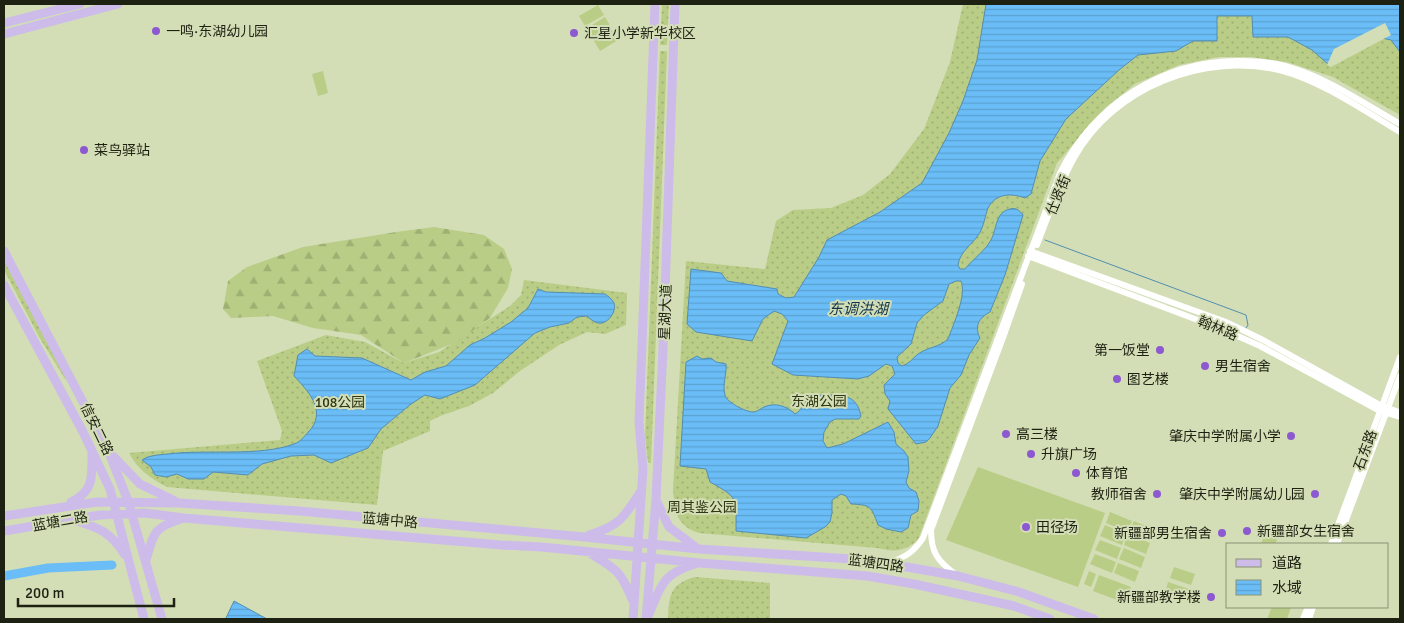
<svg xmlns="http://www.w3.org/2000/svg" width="1404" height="623" font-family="Signika,'Noto Sans SC',sans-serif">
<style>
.grass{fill:url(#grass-dots)}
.forest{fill:url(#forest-firs)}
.pitch{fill:#bacd86}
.water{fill:url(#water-rules);stroke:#538eb2;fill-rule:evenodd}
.pier{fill:#d3deb6}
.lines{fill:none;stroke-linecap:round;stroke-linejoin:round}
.stream{stroke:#538eb2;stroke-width:1}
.river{stroke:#6abdf6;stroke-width:9}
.minor{stroke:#fff;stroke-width:6}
.major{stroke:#cdbcea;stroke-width:9}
.poi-dot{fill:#8c59d1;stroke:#d3deb6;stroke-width:2}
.labels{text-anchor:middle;stroke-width:4;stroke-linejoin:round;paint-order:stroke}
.poi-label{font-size:14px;fill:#1d2112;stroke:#d3deb6;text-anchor:start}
.street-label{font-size:14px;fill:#1d2112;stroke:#d3deb6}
.park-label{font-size:14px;fill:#2f3713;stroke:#d3deb6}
.water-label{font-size:15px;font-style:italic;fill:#11354c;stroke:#d3deb6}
</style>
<defs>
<pattern id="grass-dots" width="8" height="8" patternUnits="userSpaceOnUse" patternTransform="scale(1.25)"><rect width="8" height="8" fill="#bacd86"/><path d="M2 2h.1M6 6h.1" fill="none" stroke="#9fb073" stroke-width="1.8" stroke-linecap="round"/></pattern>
<pattern id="forest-firs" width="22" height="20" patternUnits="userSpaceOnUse" patternTransform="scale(1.25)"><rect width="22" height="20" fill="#bacd86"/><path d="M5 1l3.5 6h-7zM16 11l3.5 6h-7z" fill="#9fb073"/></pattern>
<pattern id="water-rules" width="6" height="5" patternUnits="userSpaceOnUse" patternTransform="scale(1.25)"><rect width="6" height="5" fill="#6abdf6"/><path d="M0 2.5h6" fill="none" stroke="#5ba2d2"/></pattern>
</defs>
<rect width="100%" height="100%" fill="#d3deb6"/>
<path class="grass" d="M662,4H669L667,45H660Z
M963,4H1400V115L1333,77L1287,62L1251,57H1218L1179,65L1135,84L1106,107L1057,163L918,540C903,552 895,552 877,548L699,533C676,526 675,511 673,490L686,261L765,269L776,221L793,210L831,208L863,195L890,174L924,129L950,62Z
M660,51H667L651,463H648L645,435Z
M4,255L69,377L65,379L39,337L4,270Z
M524,280L627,293L626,325L605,334L587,332L559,345L520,371L493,393L469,406L440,416L430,421V431L383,451L377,505L167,487C150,478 138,470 129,453L280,440L282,431L257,361L326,335L365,342L404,363L439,352L510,306L521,295Z
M695,577L770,583V619H668C669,595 670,584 695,577Z"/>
<path class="forest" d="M434,227L484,235L504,249L512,269L508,288L490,318L457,342L404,363L361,335L313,328L273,316L231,318L223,309L228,281L247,267L303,247L396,232Z"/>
<path class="pitch" d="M598,5L604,15L585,26L579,16Z
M605,17L611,27L593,38L587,28Z
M612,30L618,40L600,51L594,41Z
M323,71L328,93L318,96L312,74Z
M978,467L1105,513L1078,587L946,540Z
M1110,512L1132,521L1127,532L1106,523Z
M1134,521L1155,530L1151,540L1129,531Z
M1105,525L1126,534L1122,545L1100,536Z
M1265,533L1278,537L1275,544H1261Z
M1128,534L1150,543L1146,554L1124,545Z
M1100,540L1121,548L1117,559L1095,550Z
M1124,548L1145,557L1141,568L1119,559Z
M1095,554L1116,562L1112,573L1090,564Z
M1118,563L1139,571L1135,582L1114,573Z
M1174,567L1195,574L1191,585L1170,578Z
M1089,571L1096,574L1091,587L1084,584Z
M1099,575L1131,587L1125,603L1093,591Z
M1168,582L1189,589L1186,600L1165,593Z
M1272,607H1291L1287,619H1267Z"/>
<path class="water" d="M986,4H1400V52L1391,40L1382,38L1329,65L1312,50L1288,37H1253L1252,16H1217V41H1193L1176,51L1138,55L1119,70L1066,119L1040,161L1031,194L1025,198C1011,193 996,193 988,208C985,216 984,226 979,234C972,245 960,251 958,265L960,269H965C973,259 985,251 991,240C997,229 995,212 1010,209C1016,207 1020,211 1023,215L1005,275L990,312C979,318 974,326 980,338L969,355L961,375L950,388L938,426L930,438L926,442L916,444L888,409L890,401L885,394L884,385L895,374L892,366L886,364L869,376L858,379L793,375L772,364L788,321L782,314L774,311L763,319L752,341L696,332L687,324L691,269L721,273L727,281L777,289L778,294L786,298L794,297L819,257L827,240L880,212L922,183L949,133L963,101L977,60ZM956,281H961C967,295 953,325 948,339C940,347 928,347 918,354C913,358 909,364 902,366L898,363L897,357L911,344L917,323L924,315L943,301L949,284Z
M538,289L546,292L605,294C608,296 612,299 614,303C617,312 607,325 598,323C594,322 590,319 587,316L577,317L569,323L550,327L535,333L475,385L440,399L425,395L411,404L381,429L368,448L331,463L314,455L291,456L262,464L248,475L213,472L204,479H188L177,474L166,477L155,475L151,467L142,460C150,455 158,455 168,454C206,449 259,457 294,444C301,442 306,434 311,429C326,409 307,390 294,376L298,355L307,349L315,356L362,358L411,380L425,372L446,366L470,345L485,338L511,322L528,308Z
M697,356L702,359L711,358L716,362L726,364C727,375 722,384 725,395C726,402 746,412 753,412C757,412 760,409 764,407C775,402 787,406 795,414C802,411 804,400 811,397C816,395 823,395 828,395C845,395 857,396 861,416L859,419H835L830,422L824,432L823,441L827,448L843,444L888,422L894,432L896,444L904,451L908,457L909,471L906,482L909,488L916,492L919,501L918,511L911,515L908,528L901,532L886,529L878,525C871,506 871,505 851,504L846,496L841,494L832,500V513L830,522L825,527L806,538L736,531C736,498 739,498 710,482L706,469L680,466L686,362Z
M234,601L267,619H228L226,618Z"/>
<path class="pier" d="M1385,23L1391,35L1331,67L1327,65L1334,49Z"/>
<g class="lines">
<path class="stream" d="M1045,240L1246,315L1248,325L1246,328"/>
<path class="river" d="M4,576L48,568L112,565"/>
<path class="minor" d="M1037,245C1048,216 1059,185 1074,158C1113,87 1205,51 1283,71C1321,81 1366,112 1400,132
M1030,251L1226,322L1263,340L1382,406L1399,412
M1028,256L1224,330L1260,346L1380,411L1400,417
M1331,544L1400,357
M1337,544L1400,376
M889,563C905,557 913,553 923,538L1060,173C1094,105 1163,60 1240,61C1255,61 1271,62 1285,66C1326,77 1363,103 1400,124
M955,574C938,561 931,553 931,530L1004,335L1022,284
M1303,619L1308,607
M1309,619L1313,607"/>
<path class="major" d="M4,23L80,4
M4,34L118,4
M4,251L108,450L128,501L162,619
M4,285L83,432L110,489L144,619
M113,456L140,484L175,501
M656,500L669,527L697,548
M71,502C94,491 92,477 92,454
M4,516L97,502L179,503L299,511L584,537L699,549L867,560L958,576L1019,592L1094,619
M73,520C98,527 111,532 125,555
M4,531L100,515L145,513L184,518L501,545L542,547L700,563L867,576L914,584L1014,606L1050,619
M589,535C620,526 624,517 641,491
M588,552C614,568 620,569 632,599
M146,560C154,534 152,528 181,519
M648,616C661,587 661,574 695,564
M633,619L643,469L639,422L655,4
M646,619L656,499L663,349L675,4"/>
</g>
<g class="poi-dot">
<circle cx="156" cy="31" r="5"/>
<circle cx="574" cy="33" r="5"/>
<circle cx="84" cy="150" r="5"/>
<circle cx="1160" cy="350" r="5"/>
<circle cx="1205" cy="366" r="5"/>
<circle cx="1117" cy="379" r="5"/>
<circle cx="1006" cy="434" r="5"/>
<circle cx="1291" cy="436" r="5"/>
<circle cx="1031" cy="454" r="5"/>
<circle cx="1076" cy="473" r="5"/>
<circle cx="1157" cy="494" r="5"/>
<circle cx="1315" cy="494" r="5"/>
<circle cx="1026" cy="527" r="5"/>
<circle cx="1247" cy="531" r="5"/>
<circle cx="1222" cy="533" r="5"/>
<circle cx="1211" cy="597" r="5"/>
</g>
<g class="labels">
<g class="poi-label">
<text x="166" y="36">一鸣·东湖幼儿园</text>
<text x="584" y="38">汇星小学新华校区</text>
<text x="94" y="155">菜鸟驿站</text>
<text x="1150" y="355" text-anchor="end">第一饭堂</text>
<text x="1215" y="371">男生宿舍</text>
<text x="1127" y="384">图艺楼</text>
<text x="1016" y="439">高三楼</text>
<text x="1281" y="441" text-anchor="end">肇庆中学附属小学</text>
<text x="1041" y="459">升旗广场</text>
<text x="1086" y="478">体育馆</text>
<text x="1147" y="499" text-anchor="end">教师宿舍</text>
<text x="1305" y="499" text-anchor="end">肇庆中学附属幼儿园</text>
<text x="1036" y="532">田径场</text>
<text x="1257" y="536">新疆部女生宿舍</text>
<text x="1212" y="538" text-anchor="end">新疆部男生宿舍</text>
<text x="1201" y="602" text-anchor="end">新疆部教学楼</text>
</g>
<g class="street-label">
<text transform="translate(1058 195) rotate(-67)" y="5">仕贤街</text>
<text transform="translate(665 312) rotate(-88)" y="5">星湖大道</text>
<text transform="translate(1218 328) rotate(23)" y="5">翰林路</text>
<text transform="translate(97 429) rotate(64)" y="5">信安二路</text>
<text transform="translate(1365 450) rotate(-70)" y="5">石东路</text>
<text transform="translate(390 520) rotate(5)" y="5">蓝塘中路</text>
<text transform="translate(60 521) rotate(-10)" y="5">蓝塘二路</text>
<text transform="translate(876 563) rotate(8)" y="5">蓝塘四路</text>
</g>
<g class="park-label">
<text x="819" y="406">东湖公园</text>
<text x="340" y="407">108公园</text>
<text x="702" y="512">周其鉴公园</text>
</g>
<g class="water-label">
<text x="858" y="314">东调洪湖</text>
</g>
</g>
<rect width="1404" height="623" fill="none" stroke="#1d2112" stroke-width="10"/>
<rect x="1226" y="543" width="162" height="65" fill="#d3deb6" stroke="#8a9274"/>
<rect x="1236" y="559" width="25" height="8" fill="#cdbcea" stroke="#8a9274"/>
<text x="1272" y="568" font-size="15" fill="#1d2112">道路</text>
<rect x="1236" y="580" width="25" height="15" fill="url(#water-rules)" stroke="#8a9274"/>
<text x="1272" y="593" font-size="15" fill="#1d2112">水域</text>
<path d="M18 598v8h156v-8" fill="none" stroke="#1d2112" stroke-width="2.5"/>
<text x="25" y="598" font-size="15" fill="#1d2112" stroke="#d3deb6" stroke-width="4" paint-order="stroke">200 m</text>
</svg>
